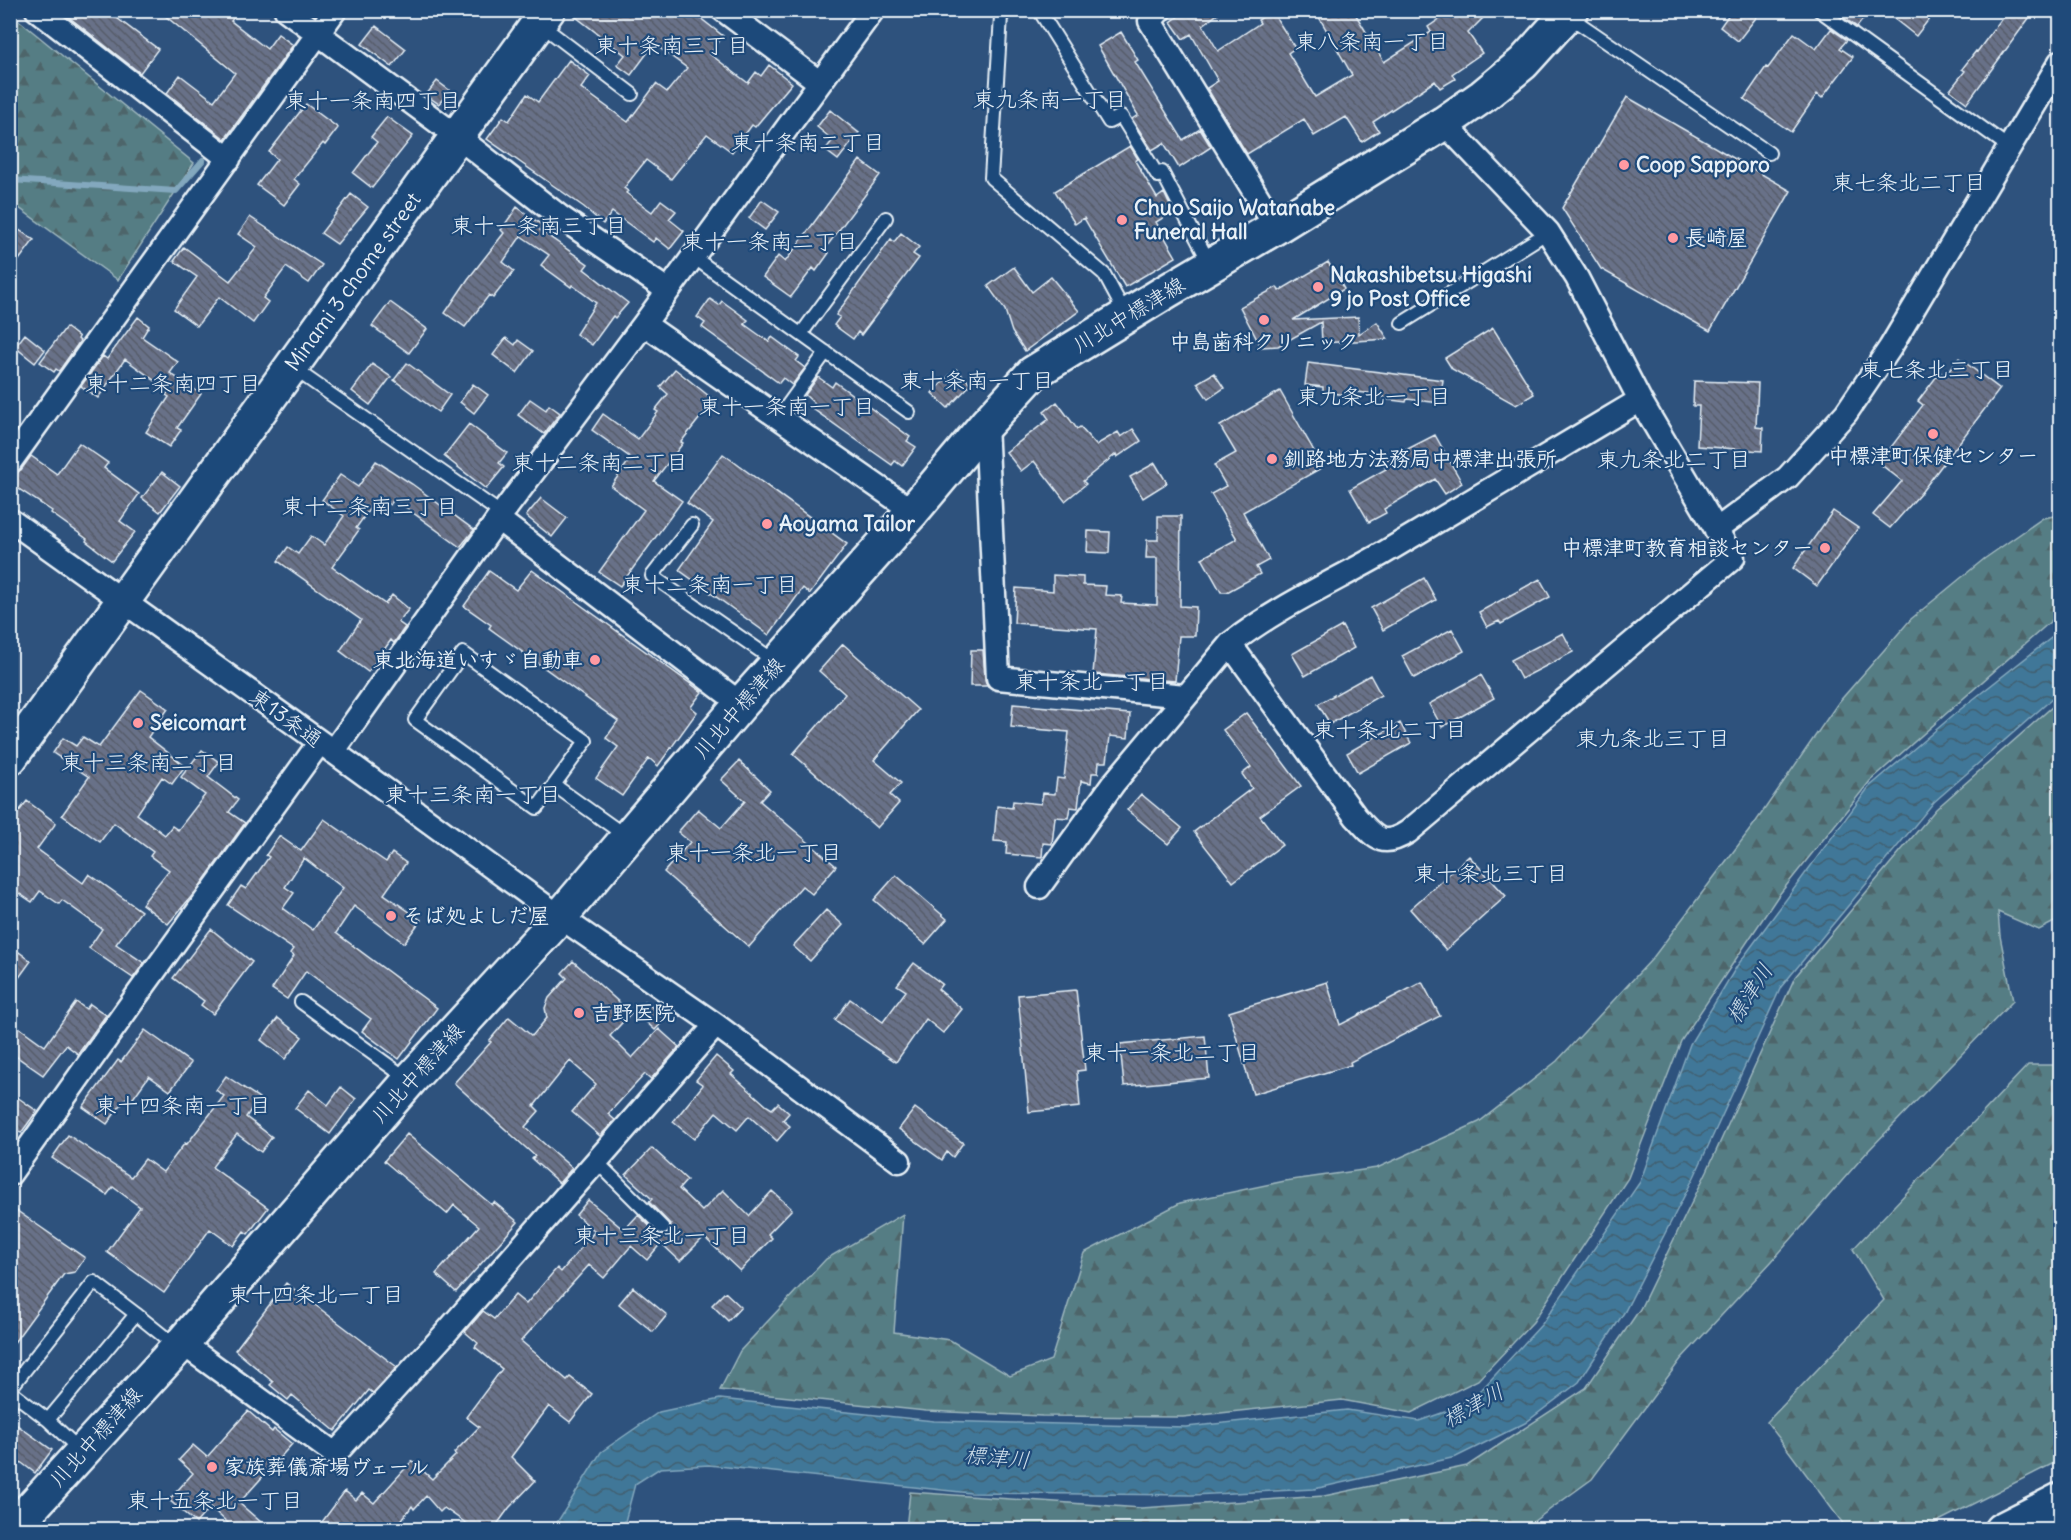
<svg xmlns="http://www.w3.org/2000/svg" width="2071" height="1540" font-family="Delius,'Klee One',sans-serif">
<style>
.forest{fill:url(#forest-firs);stroke:#9eb7be;stroke-width:1.5}
.water{fill:url(#water-waves);stroke:#83a8be;stroke-width:1.5}
.lines{fill:none;stroke-linecap:round;stroke-linejoin:round}
.stream{stroke:#83a8be;stroke-width:6}
.building{fill:url(#building-back-hatch);stroke:#e8f1f8;stroke-width:1.5;fill-rule:evenodd}
.lane-casing{stroke:#e8f1f8;stroke-width:16}
.street-casing{stroke:#e8f1f8;stroke-width:27}
.secondary-casing{stroke:#e8f1f8;stroke-width:38}
.lane{stroke:#1f4a7a;stroke-width:12}
.street{stroke:#1f4a7a;stroke-width:22}
.secondary{stroke:#1f4a7a;stroke-width:33}
.poi-dot{fill:#ff9aa2;stroke:#1f4a7a;stroke-width:2}
.labels{text-anchor:middle;stroke-width:4.5;stroke-linejoin:round;paint-order:stroke}
.poi-label{font-size:21px;font-weight:bold;fill:#e8f1f8;stroke:#1f4a7a;text-anchor:start}
.street-label{font-size:21px;fill:#e8f1f8;stroke:#1f4a7a}
.neighbourhood-label{font-size:22px;fill:#e8f1f8;stroke:#1f4a7a}
.water-label{font-size:22px;font-style:italic;fill:#cfdfea;stroke:#1f4a7a}
</style>
<defs>
<pattern id="forest-firs" width="22" height="20" patternUnits="userSpaceOnUse" patternTransform="scale(1.5)"><rect width="22" height="20" fill="#557d84"/><path d="M5 1l3.5 6h-7zM16 11l3.5 6h-7z" fill="#4e656a"/></pattern>
<pattern id="water-waves" width="16" height="10" patternUnits="userSpaceOnUse" patternTransform="scale(1.5)"><rect width="16" height="10" fill="#3f7798"/><path d="M0 5q4-4 8 0t8 0" fill="none" stroke="#426071"/></pattern>
<pattern id="building-back-hatch" width="6" height="6" patternUnits="userSpaceOnUse" patternTransform="scale(1.5)"><rect width="6" height="6" fill="#687188"/><path d="M-1 5l2 2M0 0l6 6M5-1l2 2" fill="none" stroke="#575c69"/></pattern>
</defs>
<rect width="100%" height="100%" fill="#2e527d"/>
<filter id="ink" filterUnits="userSpaceOnUse"><feTurbulence type="fractalNoise" baseFrequency=".0167" numOctaves="2"/><feDisplacementMap in="SourceGraphic" scale="12" xChannelSelector="R" yChannelSelector="G"/><feConvolveMatrix kernelMatrix="1 2 1 2 8 2 1 2 1" color-interpolation-filters="sRGB"/></filter>
<g filter="url(#ink)">
<path class="forest" d="M11,14L194,163L118,280L11,202Z
M2060,515V613L1870,781L1778,896L1681,1041L1628,1178L1533,1322L1478,1380L1411,1413L1342,1400L1183,1417L1042,1416L926,1411L720,1390L740,1351L826,1259L903,1214L894,1332L950,1340L1010,1376L1051,1360L1084,1253L1180,1203L1285,1181L1377,1168L1479,1122L1557,1061L1652,959L1755,823L1838,703L1911,619L1984,559L2043,518Z
M2060,700V919L2039,930L1998,912L2000,936L2013,1001L1868,1151L1772,1261L1681,1359L1592,1479L1523,1529H906L910,1492L1141,1508L1324,1496L1467,1466L1586,1388L1640,1309L1707,1171L1795,977L1936,809Z
M2028,1065H2060V1460L1923,1529H1847L1767,1422L1884,1300L1853,1249Z"/>
<path class="water" d="M2060,631V692L1934,802L1781,987L1694,1177L1625,1311L1579,1382L1525,1423L1456,1457L1314,1489L1192,1495L970,1493L709,1465L660,1468L635,1484L623,1529H553L601,1452L659,1412L720,1399L934,1421L1186,1427L1347,1410L1419,1421L1456,1408L1484,1387L1542,1324L1640,1182L1690,1044L1737,966L1869,787L1957,712Z"/>
<g class="lines">
<path class="stream" d="M10,180L176,191L203,160"/>
</g>
<path class="building" d="M60,10H106L158,49L140,73Z
M158,10H239L231,21L267,49L278,34L293,45L225,139L167,93L180,75L214,101L235,73Z
M567,10H690L723,36L710,54L748,83L756,72L761,76L769,65L792,83L755,127L752,125L732,152L707,134L671,179L646,160L624,188L628,191L626,193L652,212L661,200L676,211L669,219L684,231L670,249L656,238L653,242L612,212L603,224L584,207L487,139L503,117L509,121L527,94L538,102L569,60L590,76L581,88L628,122L656,84L667,92L687,68L654,44L631,75L617,65L625,55Z
M1187,10H1223L1203,25L1218,51L1260,23L1258,20L1272,11L1295,48L1288,53L1315,97L1352,75L1315,10H1353L1384,62L1431,32L1428,27L1453,10H1491L1468,33L1482,53L1452,74L1455,79L1440,88L1435,81L1373,122L1379,131L1362,142L1346,117L1314,136L1304,119L1247,154L1207,88L1218,81L1191,34L1183,39L1171,22Z
M1732,10H1762L1738,41L1720,27Z
M1844,10H1870L1857,27L1840,15Z
M1883,10H1936L1916,36Z
M2008,10H2035L1967,103L1950,90L1965,71L1962,69L1976,51L1977,52Z
M376,26L406,49L392,67L362,44Z
M1831,29L1847,40L1840,48L1853,57L1822,98L1817,94L1791,132L1744,99L1766,67L1768,68L1794,33L1816,49Z
M1121,32L1138,60L1135,62L1183,140L1200,129L1211,147L1179,168L1164,143L1152,150L1132,119L1138,115L1098,46Z
M437,81L449,90L439,104L426,95Z
M1627,97L1791,191L1710,331L1601,269L1562,208Z
M306,104L338,128L325,145L323,143L294,179L300,184L284,205L257,185L277,159L269,152Z
M830,110L859,133L838,160L825,150L833,140L817,127Z
M387,117L413,136L372,188L353,173L377,142L371,137Z
M1130,146L1138,159L1135,161L1157,198L1164,193L1173,212L1156,222L1176,257L1125,287L1084,218L1075,224L1055,191Z
M860,160L880,175L824,250L829,253L816,271L813,268L791,297L763,277L778,256L785,262Z
M351,194L368,207L337,244L321,233Z
M762,200L779,212L765,230L749,218Z
M517,207L543,226L540,230L588,264L584,269L628,303L615,318L613,316L592,345L576,334L596,303L572,285L571,287L541,265L549,255L521,236L503,262L514,271L493,298L489,295L465,327L445,313L468,279L504,233L501,230Z
M250,217L322,265L309,283L286,267L263,298L268,302L253,323L219,297L197,326L174,309L197,277L174,261L184,247L230,281L257,247L238,234Z
M10,224L34,240L10,272Z
M901,233L919,247L913,254L919,258L861,335L858,332L853,339L834,325L840,317L836,315L891,239L894,242Z
M1328,262L1344,289L1293,320L1358,317L1359,334L1377,322L1388,339L1322,343L1321,322L1278,346L1261,347L1240,307L1277,287L1279,291Z
M1014,267L1032,292L1051,277L1079,311L1025,351L1012,332L1005,310L988,286Z
M710,299L719,305L722,301L748,320L744,324L769,342L772,337L799,357L796,361L805,368L792,385L783,378L779,383L702,327L705,323L697,317Z
M390,302L427,329L409,353L372,326Z
M138,317L149,326L142,337L178,362L170,373L201,394L177,428L181,430L169,447L146,432L169,397L166,395L169,391L125,359L98,398L81,386L103,356L107,359Z
M66,327L79,337L78,339L80,341L59,371L56,369L54,372L40,362Z
M1493,328L1534,394L1516,405L1452,369L1445,358Z
M25,334L45,350L35,363L15,347Z
M506,338L515,345L518,340L533,351L517,373L493,355Z
M1959,358L2000,389L1920,494L1890,528L1873,515L1902,481L1879,463L1923,405L1918,401L1940,372L1945,376Z
M407,363L450,395L438,412L394,380Z
M1308,363L1443,380L1440,403L1407,399L1406,402L1384,399V395L1348,391L1347,395L1323,392V387L1305,385Z
M372,364L391,377L370,405L352,391Z
M675,369L714,400L681,442L683,443L654,481L682,501L620,586L599,572L644,510L611,486L631,458L592,430L603,414L638,439L658,412L655,410L668,394L660,387Z
M956,369L971,384L948,408L932,393Z
M1214,373L1224,388L1208,399L1197,383Z
M818,377L832,387L835,382L910,437L907,441L916,447L902,466L895,461L892,465L813,409L816,405L805,395Z
M1694,381L1758,383L1756,427L1763,428L1762,451L1697,446L1699,406H1693Z
M473,384L488,395L474,413L460,402Z
M1280,391L1323,467L1243,512L1269,560L1256,567L1260,574L1227,592H1221L1202,558L1237,539L1211,494L1226,486L1214,465L1236,453L1220,426Z
M530,399L546,410L549,405L560,413L544,434L518,415Z
M1057,402L1077,429L1080,427L1096,445L1118,432L1121,437L1133,429L1141,441L1117,457L1116,454L1083,481L1086,484L1065,501L1034,461L1021,471L1006,452L1049,419L1044,412Z
M469,424L507,453L499,463L504,467L486,489L444,456Z
M1435,435L1462,483L1445,494L1435,479L1384,509L1386,513L1369,522L1350,489L1386,469L1382,462Z
M79,443L108,463L104,468L139,494L120,521L135,532L112,561L86,541L87,539L51,513L52,511L10,483V475L21,470L31,456L57,474Z
M723,454L847,544L810,594L803,588L769,635L679,570L713,522L687,503Z
M376,461L412,484L474,530L460,547L394,499L390,505L378,497L356,528L359,530L332,567L385,604L392,595L409,609L398,622L405,627L394,643L391,640L368,672L340,651L361,620L278,561L288,547L298,554L311,536L324,545L344,516L322,500L340,475L358,487Z
M1155,463L1167,483L1143,498L1130,477Z
M162,472L180,486L160,512L142,498Z
M541,498L567,518L552,537L526,516Z
M1833,511L1858,528L1817,586L1793,568Z
M1158,516H1181L1180,606L1196,607L1195,636H1179L1175,681L1093,674L1097,629L1014,623L1016,588L1053,591V575L1083,577V585L1106,586L1105,595L1122,596L1121,603L1157,605V558H1146L1147,540H1158Z
M1088,531L1110,532L1109,553L1087,552Z
M532,570L702,692L691,707L697,712L658,766L649,758L622,796L596,778L618,747L606,738L618,721L489,628L491,625L464,606L489,571L516,590Z
M1424,578L1436,600L1383,630L1371,608Z
M1540,579L1550,597L1501,624L1499,621L1487,627L1479,612Z
M1342,626L1354,648L1305,676L1292,654Z
M1452,629L1464,651L1414,678L1402,656Z
M1563,633L1573,652L1521,679L1511,660Z
M843,644L918,710L874,760L901,783L890,795L899,803L877,828L793,754L845,694L819,671Z
M971,650H983L985,679L987,686H970Z
M1370,675L1381,695L1330,724L1318,704Z
M1481,675L1494,698L1442,727L1429,704Z
M141,690L168,709L148,737L185,766L172,784L162,777L137,814L165,835L172,826L178,830L205,795L181,777L202,750L219,762L208,777L238,800L229,812L245,823L197,890L168,924L142,904L169,870L150,856L153,852L114,823L100,842L62,815L89,777L53,753L63,738L76,746L83,737L99,747Z
M1013,704L1130,714L1128,738L1110,736L1107,762H1099L1098,773H1092L1091,783L1081,781L1078,808L1070,807L1068,818L1055,817L1052,844L1043,843L1042,857L1006,854L1007,842L994,841L997,806L1012,808L1013,801L1041,804L1043,793L1055,794L1057,778L1064,779L1069,732L1011,727Z
M1246,713L1301,786L1260,816L1282,845L1233,882L1194,832L1252,788L1242,774L1251,767L1223,730Z
M1400,723L1411,743L1358,773L1347,753Z
M739,761L770,790L760,801L836,866L812,894L802,886L749,947L664,872L690,842L678,832L698,809L721,828L745,801L721,780Z
M1141,794L1182,828L1168,844L1127,810Z
M27,801L56,823L37,849L83,883L89,874L141,911L116,944L144,963L133,978L89,948L102,929L62,900L59,904L40,891L32,902L10,887V823Z
M324,819L386,862L392,853L406,863L384,894L421,920L404,943L354,906L336,933L437,1008L399,1059L362,1031L371,1019L306,971L287,999L272,989L294,956L290,953L293,949L228,905L241,886L246,889L269,857L266,855L279,836L301,851ZM304,858L343,888L313,930L283,908L294,893L285,887Z
M1469,856L1506,896L1446,950L1410,909Z
M896,875L947,919L925,944L874,900Z
M826,910L843,925L810,961L793,946Z
M211,929L252,962L213,1014L201,1005L204,1001L173,978Z
M19,952L31,961L10,990V963Z
M573,961L631,1013L610,1036L632,1058L659,1029L679,1047L651,1079L645,1074L608,1114L615,1120L600,1136L572,1112L596,1084L570,1061L534,1106L539,1111L525,1127L572,1168L559,1183L532,1159L535,1156L454,1083L491,1042L489,1041L509,1017L532,1036L547,1018L545,1008L549,998L567,978L562,973Z
M914,963L942,984L938,989L962,1009L943,1033L926,1019L896,1062L835,1020L850,999L883,1022L906,991L897,985Z
M1327,982L1340,1025L1422,982L1440,1016L1350,1062L1351,1065L1253,1094L1229,1012Z
M1076,990L1085,1070L1077,1071L1080,1107L1029,1112L1018,995Z
M645,1001L665,1019L655,1030L635,1012Z
M76,1002L86,1009L90,1004L106,1015L78,1054L66,1045L43,1075L10,1052V1021L45,1046Z
M278,1018L302,1037L285,1059L261,1040Z
M145,1030L191,1063L170,1091L149,1076L131,1101L126,1098L107,1124L83,1107L118,1060L121,1062Z
M1205,1036L1209,1078L1124,1086L1120,1044Z
M716,1056L734,1071L731,1074L767,1106L772,1109L778,1103L789,1113L783,1120L790,1126L777,1141L749,1116L737,1130L716,1112L694,1139L673,1122L703,1085L696,1080Z
M226,1076L259,1098L246,1117L272,1137L261,1152L237,1134L212,1167L268,1208L248,1234L244,1231L233,1246L210,1229L164,1293L107,1252L140,1207L113,1187L107,1195L52,1158L68,1135L131,1177L145,1159L163,1172L185,1143L187,1144L224,1096L216,1090Z
M341,1087L356,1099L330,1134L295,1108L309,1090L328,1105Z
M17,1097L37,1111L21,1133L10,1125V1105Z
M915,1108L963,1143L953,1157L947,1152L942,1160L899,1129Z
M407,1134L492,1205L494,1202L518,1222L456,1292L436,1274L479,1226L454,1205L447,1214L384,1161Z
M652,1148L687,1180L679,1189L702,1211L723,1190L749,1216L772,1191L792,1209L768,1234L772,1238L740,1271L704,1237L680,1261L661,1243L647,1260L631,1246L604,1278L589,1265L521,1341L567,1380L570,1377L592,1394L570,1422L549,1406L511,1457L535,1481L509,1508L493,1530H476L444,1508L440,1512L426,1496L414,1509L412,1506L394,1530H316L345,1491L356,1500L362,1493L374,1503L412,1461L432,1479L456,1455L454,1453L479,1427L466,1417L502,1369L475,1347L478,1343L465,1332L483,1311L494,1319L515,1295L526,1304L557,1268L561,1272L595,1231L576,1215L588,1200L624,1230L638,1215L658,1234L665,1236L669,1233L671,1225L649,1202L652,1199L626,1175Z
M10,1206L85,1258L75,1272L64,1274L10,1348Z
M286,1283L397,1367L373,1393L369,1390L335,1431L292,1395L288,1400L270,1385L273,1382L235,1350Z
M633,1287L667,1315L653,1332L619,1304Z
M725,1292L741,1307L728,1321L712,1305Z
M248,1411L272,1432L274,1429L292,1444L239,1503L270,1530H236L210,1507L196,1523L169,1500L193,1473L179,1460L193,1445L207,1457Z
M10,1420L52,1450L35,1473L10,1454Z"/>
<g class="lines">
<defs>
<path id="lane" d="M1009,10L1001,16L991,178L1104,274L1126,315
M1039,10L1109,122L1121,116L1158,176L1162,172L1210,264
M1819,10L2010,148
M1567,15L1769,153
M540,24L632,94
M692,256L909,412
M1402,323L1548,232
M801,334L886,218
M293,368L502,514
M779,417L826,352
M692,525L652,576L776,662
M554,785L537,808L415,720L463,653L586,741L554,785L627,837
M301,1002L409,1080
M596,1161L663,1228
M10,1389L94,1282L136,1314
M10,1391L48,1420
M81,1451L48,1420L136,1314L177,1347"/>
<path id="street" d="M37,10L229,159
M286,10L458,137L559,216L667,290
M723,10L819,82
M1160,10L1150,21L1276,227
M644,324L913,511
M986,424L998,678L1185,696
M10,462L335,10
M498,519L741,704
M10,520L320,742L560,917L716,1025L899,1161
M1716,530L1788,477L1846,413L1890,348L2060,62
M1230,644L1356,817C1375,837 1381,849 1408,832L1733,558L1640,400L1577,278L1548,232L1444,123
M333,752L498,519L644,324L873,10
M1039,887L1113,784L1230,644C1276,608 1331,583 1382,554C1469,503 1554,451 1640,400
M10,1174L135,998L320,742
M182,1343L335,1454L444,1335L716,1025"/>
<path id="secondary" d="M10,758L548,10
M11,1530L182,1343L410,1080L560,917L741,704L913,511L986,424L1033,373L1167,291L1276,227L1444,123L1483,96L1523,63L1571,10
M2001,1530L2060,1500"/>
</defs>
<use href="#lane" class="lane-casing"/>
<use href="#street" class="street-casing"/>
<use href="#secondary" class="secondary-casing"/>
<use href="#lane" class="lane"/>
<use href="#street" class="street"/>
<use href="#secondary" class="secondary"/>
</g>
</g>
<g class="poi-dot">
<circle cx="1624" cy="165" r="6"/>
<circle cx="1122" cy="220" r="6"/>
<circle cx="1673" cy="238" r="6"/>
<circle cx="1318" cy="287" r="6"/>
<circle cx="1264" cy="320" r="6"/>
<circle cx="1933" cy="434" r="6"/>
<circle cx="1272" cy="459" r="6"/>
<circle cx="767" cy="524" r="6"/>
<circle cx="1825" cy="548" r="6"/>
<circle cx="595" cy="660" r="6"/>
<circle cx="138" cy="723" r="6"/>
<circle cx="391" cy="916" r="6"/>
<circle cx="579" cy="1013" r="6"/>
<circle cx="212" cy="1467" r="6"/>
</g>
<g class="labels">
<g class="poi-label">
<text x="1636" y="172">Coop Sapporo</text>
<text x="1134" y="215">Chuo Saijo Watanabe<tspan x="1134" dy="24">Funeral Hall</tspan></text>
<text x="1685" y="245">長崎屋</text>
<text x="1330" y="282">Nakashibetsu Higashi<tspan x="1330" dy="24">9 jo Post Office</tspan></text>
<text x="1264" y="349" text-anchor="middle">中島歯科クリニック</text>
<text x="1933" y="463" text-anchor="middle">中標津町保健センター</text>
<text x="1284" y="466">釧路地方法務局中標津出張所</text>
<text x="779" y="531">Aoyama Tailor</text>
<text x="1813" y="555" text-anchor="end">中標津町教育相談センター</text>
<text x="583" y="667" text-anchor="end">東北海道いすゞ自動車</text>
<text x="150" y="730">Seicomart</text>
<text x="403" y="923">そば処よしだ屋</text>
<text x="591" y="1020">吉野医院</text>
<text x="224" y="1474">家族葬儀斎場ヴェール</text>
</g>
<g class="street-label">
<text transform="translate(353 282) rotate(-54)" y="7">Minami 3 chome street</text>
<text transform="translate(1129 315) rotate(-31)" y="7">川北中標津線</text>
<text transform="translate(739 708) rotate(-49)" y="7">川北中標津線</text>
<text transform="translate(286 718) rotate(36)" y="7">東13条通</text>
<text transform="translate(418 1073) rotate(-48)" y="7">川北中標津線</text>
<text transform="translate(96 1437) rotate(-48)" y="7">川北中標津線</text>
</g>
<g class="neighbourhood-label">
<text x="1372" y="49">東八条南一丁目</text>
<text x="672" y="53">東十条南三丁目</text>
<text x="1050" y="107">東九条南一丁目</text>
<text x="373" y="108">東十一条南四丁目</text>
<text x="808" y="150">東十条南二丁目</text>
<text x="1909" y="190">東七条北二丁目</text>
<text x="539" y="233">東十一条南三丁目</text>
<text x="770" y="249">東十一条南二丁目</text>
<text x="1937" y="377">東七条北三丁目</text>
<text x="977" y="388">東十条南一丁目</text>
<text x="173" y="391">東十二条南四丁目</text>
<text x="1374" y="404">東九条北一丁目</text>
<text x="787" y="414">東十一条南一丁目</text>
<text x="1674" y="467">東九条北二丁目</text>
<text x="600" y="470">東十二条南二丁目</text>
<text x="370" y="514">東十二条南三丁目</text>
<text x="710" y="592">東十二条南一丁目</text>
<text x="1092" y="689">東十条北一丁目</text>
<text x="1390" y="737">東十条北二丁目</text>
<text x="1653" y="746">東九条北三丁目</text>
<text x="149" y="770">東十三条南二丁目</text>
<text x="473" y="802">東十三条南一丁目</text>
<text x="754" y="860">東十一条北一丁目</text>
<text x="1491" y="881">東十条北三丁目</text>
<text x="1172" y="1060">東十一条北二丁目</text>
<text x="183" y="1113">東十四条南一丁目</text>
<text x="662" y="1243">東十三条北一丁目</text>
<text x="316" y="1302">東十四条北一丁目</text>
<text x="215" y="1508">東十五条北一丁目</text>
</g>
<g class="water-label">
<text transform="translate(1749 993) rotate(-57)" y="8">標津川</text>
<text transform="translate(1473 1405) rotate(-29)" y="8">標津川</text>
<text transform="translate(997 1457) rotate(5)" y="8">標津川</text>
</g>
</g>
<rect width="2071" height="1540" fill="none" stroke="#1f4a7a" stroke-width="36"/>
<rect x="18" y="18" width="2035" height="1504" fill="none" stroke="#e8f1f8" stroke-width="2" filter="url(#ink)"/>
</svg>
